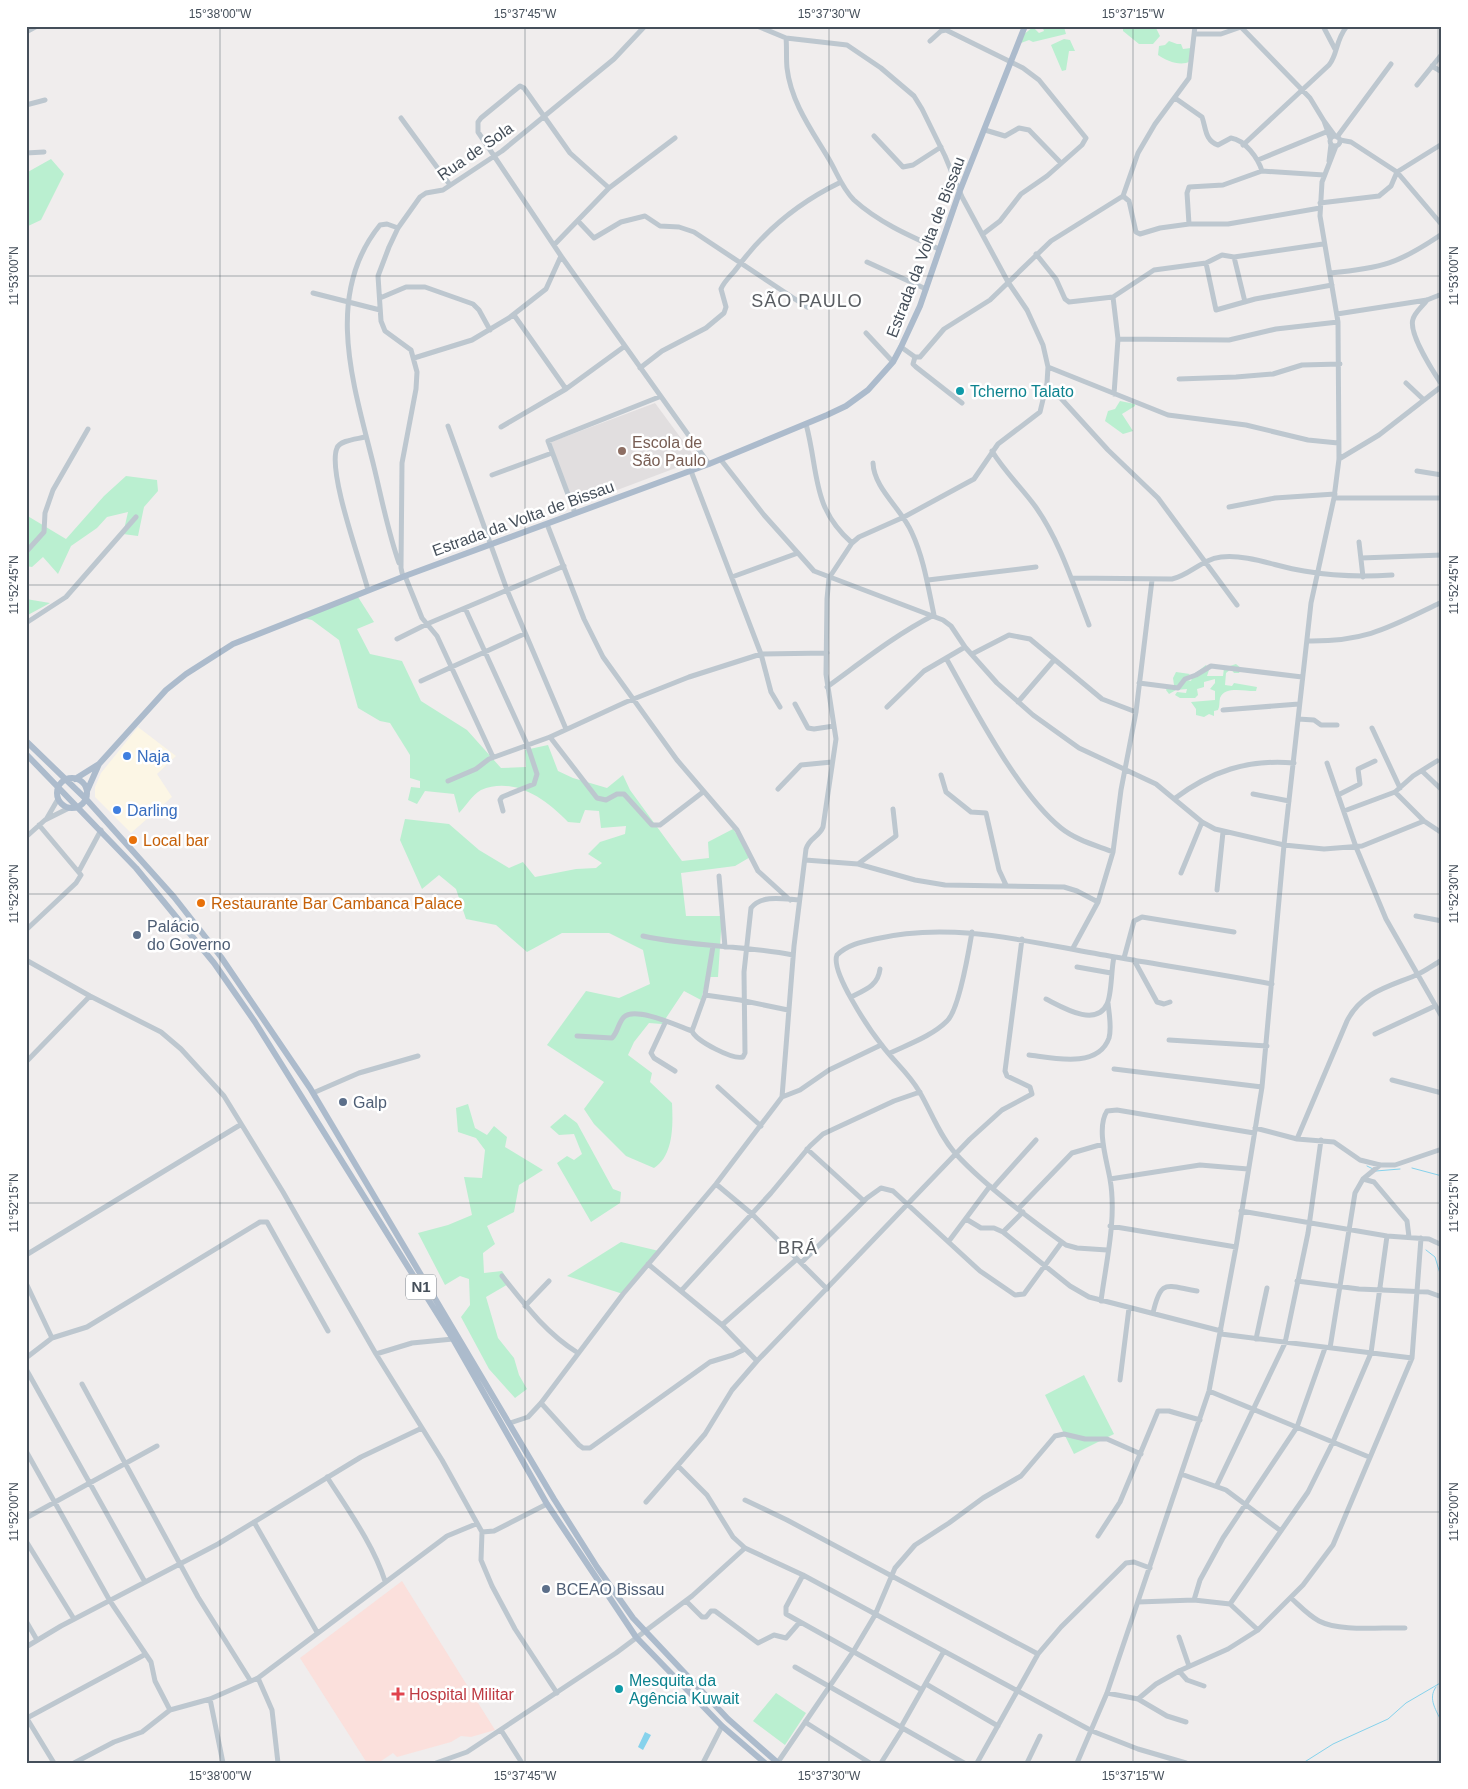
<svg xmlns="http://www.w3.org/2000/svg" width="1468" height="1789" font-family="Helvetica,sans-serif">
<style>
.commercial{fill:#fcf6e5}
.education{fill:#e1dedf}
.medical{fill:#fbe0dc}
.green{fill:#baefd0}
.water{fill:#86d2ec}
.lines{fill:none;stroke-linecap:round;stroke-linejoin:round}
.stream{stroke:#86d2ec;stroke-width:1}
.minor{stroke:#bdc7cf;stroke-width:5}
.major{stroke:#acbbcc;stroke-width:6}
.ticks{fill:none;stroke:#454f5a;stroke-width:1;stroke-opacity:0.45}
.culture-dot{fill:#0f9aa8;stroke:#fff;stroke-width:2}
.education-dot{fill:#8d6e63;stroke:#fff;stroke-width:2}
.shop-dot{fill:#3f7fe0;stroke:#fff;stroke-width:2}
.food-dot{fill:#e8710a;stroke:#fff;stroke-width:2}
.service-dot{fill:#5c6f8a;stroke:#fff;stroke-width:2}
.health-dot{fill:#e0444e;stroke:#fff;stroke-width:2}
.labels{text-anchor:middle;stroke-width:5;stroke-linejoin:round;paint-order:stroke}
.shield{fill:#fff;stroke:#7d848c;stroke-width:1}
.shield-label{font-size:15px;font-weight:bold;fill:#454f5a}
.street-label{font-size:16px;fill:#454f5a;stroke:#fff}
.culture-label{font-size:16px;fill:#0d838f;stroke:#fff;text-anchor:start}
.education-label{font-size:16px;fill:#785e54;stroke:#fff;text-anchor:start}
.shop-label{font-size:16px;fill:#366cbe;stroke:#fff;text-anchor:start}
.food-label{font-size:16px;fill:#c56008;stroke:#fff;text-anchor:start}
.service-label{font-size:16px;fill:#4e5e75;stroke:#fff;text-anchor:start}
.health-label{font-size:16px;fill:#be3a42;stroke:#fff;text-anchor:start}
.neighbourhood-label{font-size:18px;letter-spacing:1px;fill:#595d62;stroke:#fff}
.neatline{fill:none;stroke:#454f5a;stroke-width:2}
.ticks-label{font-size:12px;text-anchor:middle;fill:#454f5a}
</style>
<rect width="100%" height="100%" fill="#f0eded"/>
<path class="commercial" d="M138,727L176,756L157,774L172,797L131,833L95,797V787L101,773Z"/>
<path class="education" d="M655,403L697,460L572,507L551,442Z"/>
<path class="medical" d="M402,1581L495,1730L471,1737L461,1736L451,1742L397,1757L393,1753L381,1761L367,1763L300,1658Z"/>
<path class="green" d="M1042,26H1047V29L1064,27L1066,34L1033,42L1029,40L1021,43L1023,35L1033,27L1039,33L1044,31Z
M1123,26H1155L1160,36L1153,44H1139L1123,31Z
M1064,39L1070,40L1075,51H1069L1066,70L1062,71L1051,45Z
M1169,41L1177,44H1181L1183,49L1191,48L1190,61C1182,67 1166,61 1158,55L1159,46L1165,45Z
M51,159L64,174L41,220L26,227V173Z
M1120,401L1135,404V406L1122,414L1133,431L1123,434L1105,421L1108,411L1115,409Z
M126,476L157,480L158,491L144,507L138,536L123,534L128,512L107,517L97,528L71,546L58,574L43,557L32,567L26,566V515L66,539L104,496Z
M358,597L374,622L357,629L370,654L402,661L421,701L467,730L501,768L526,767L525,750L548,745L558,771L573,778L607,788L623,775L630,790L682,861L709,858L708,842L733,829L752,856L735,866L681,873L686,916H722L718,977H707L701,1000L684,991L662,1024L649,1023L634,1042L628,1055L652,1073L650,1082L672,1103C673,1124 674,1155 654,1168L626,1156L594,1124L584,1109L604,1082L547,1045L586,991L619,998L650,984L643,950L609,933H562L527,952L496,925L466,919L456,889L439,875L422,889L400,840L405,819L449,824L479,850L509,868L523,862L535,877L576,869L596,868L602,863L588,854L600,842L625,834L626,826L601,828L599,811L585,810L580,823L568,822C546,799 514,776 481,790C473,794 465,807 459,813L454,794L425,791L417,804L408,800L411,787L420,788V781L410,778V755L390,723L380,721L358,708L339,640L312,620L303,618Z
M26,599L50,603L26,616Z
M1236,664L1242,669L1239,673H1234L1231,669L1226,673L1225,685L1232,686L1234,683L1257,687L1256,691C1247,692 1225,685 1220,698C1219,702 1220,706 1218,710L1214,711V716L1209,714L1204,717L1196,715V709L1191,702L1215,700V691L1210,689L1215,683V679L1204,682V687L1197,689L1198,695L1195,698H1180L1175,695L1177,692L1186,693L1187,689L1176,690L1169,694L1166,690L1168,686L1174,685L1173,678L1176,672L1190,674L1184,679L1191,681L1193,675L1206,665L1209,670L1207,676H1223L1224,668Z
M468,1104L475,1128L487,1135L494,1126L507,1137L505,1147L543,1170L519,1185L514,1212L487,1226L495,1244L483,1253L484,1273L502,1271L510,1283L486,1297L498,1338L514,1358L519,1375L527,1389L515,1398L489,1369L461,1317L470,1305L469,1279L460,1276L445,1285L418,1233L448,1225L472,1215L464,1177L482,1178L485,1150L476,1138L458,1132L456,1108Z
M565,1114L577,1123L613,1189L621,1192L620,1203L591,1222L557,1163L567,1156L574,1160L582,1154L574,1134L559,1135L550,1127Z
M621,1242L659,1251L623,1294L567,1276Z
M1084,1375L1114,1434L1074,1454L1045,1395Z
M776,1693L806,1713L785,1745L753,1721Z"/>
<path class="water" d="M645,1732L651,1735L643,1750L638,1747Z"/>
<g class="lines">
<path class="stream" d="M1367,1166L1373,1169
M1412,1168L1442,1176
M1376,1171L1400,1169
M1426,1250L1435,1257L1442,1280
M1436,1687C1427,1699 1437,1711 1442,1723
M1303,1763L1333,1744L1388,1719L1406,1703L1442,1682"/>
<path class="minor" d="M757,26L786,38L847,45L881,68L914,96L922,109L945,156L962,197L1008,282L1027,310L1043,345L1048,367L1168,415L1246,425L1308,440L1338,443
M1240,26L1310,98L1324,121L1330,138
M1323,26L1335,49
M26,32L37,26
M1195,34H1221L1241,27
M786,38C787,48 786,58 787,68C791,103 813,132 830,161C838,175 842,188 854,200C878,222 910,236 939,249
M930,41L941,31L946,30L1023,68L1039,80L1086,138L1082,145L1047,176L1021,194L1000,221L983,234
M1432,66L1442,72
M1417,85L1442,54
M1175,98L1202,117C1206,128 1205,141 1218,145L1231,138C1245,140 1258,158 1262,171
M26,105L45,100
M401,118L450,185
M1324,121L1335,136
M985,130L1005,136L1019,128L1029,130L1060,162
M874,136L903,167L913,165L941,147
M1330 141a5 5 0 1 1 10 0a5 5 0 1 1-10 0Z
M1337,137L1391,64
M1340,140L1351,142L1397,172L1442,225
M1243,145L1329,65C1338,54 1335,41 1347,26
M26,153L44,152
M1258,160L1326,132
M1329,161L1331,144
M609,188L675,138
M1123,196L1129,201L1136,232L1140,234L1160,228L1189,224H1228L1320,208
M1320,203L1379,196L1391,186L1397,172L1442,144
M578,221L594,238L621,222L645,216L660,226L679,227L694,232L807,307
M1189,224L1187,193L1189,187L1223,185L1262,171L1324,175
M398,228L387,224L380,225C322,296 355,389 374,467C382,500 388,532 399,563
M554,245L609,188L570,153L524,88L520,86L481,118L478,122V132L561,256L709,464
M1036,254L1056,279L1065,299L1069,302L1113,297
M867,262L926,289
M1206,263L1222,255L1234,257
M1330,273C1382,268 1398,264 1442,234
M313,293L380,310
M380,298L406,287H425L473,304L479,310L490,330
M1427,300C1423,306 1415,312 1413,319C1408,333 1434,373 1442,385
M1245,302L1234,257L1323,244
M1337,314L1427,300L1442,294
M514,315L566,389
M866,333L893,362
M1118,339L1229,340L1276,329L1338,322
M901,347L915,357H920L944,329L990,300L1051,241L1123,196L1138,153L1155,124L1189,78L1195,26
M915,357L913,364L916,367L962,403
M414,358L472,340L509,318L546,289L561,256
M1048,367L1047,383L1108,450L1158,498L1237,605
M640,368L662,351L706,328L724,313L726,307L721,289C724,281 732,275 737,268C764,231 798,203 839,183
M1179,379L1236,377L1273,374L1302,365L1340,364
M1406,383L1424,400
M1114,394L1118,339L1113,297L1154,270L1206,263L1216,310L1255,299L1332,285
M806,424C819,472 811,507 852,543
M448,426L507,590L566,729
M501,427L566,389L625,346
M365,437C358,439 340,440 337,448C327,471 361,563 368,590
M992,451C1004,471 1021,487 1035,506C1060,541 1073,584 1089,625
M1339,459L1379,435L1442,386
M721,460L764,515L814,571L943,620L951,626L965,647L997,683L1033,715L1079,748L1156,784L1202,822L1215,829L1284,845L1324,849L1362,846L1424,821
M691,471L761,654L771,692L780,707
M1417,471L1442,475
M492,475L552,453
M1334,498H1442
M1229,507L1275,498L1335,494
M575,513L548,441L659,397
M547,524L584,619L603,657L677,760L737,830L758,871L790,900
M1359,542L1363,577
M26,552L44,532L45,513L53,490L88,429
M1361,558L1442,555
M405,576L422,618L437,636L493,757
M403,577L401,568L402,463L416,389L417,372L411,350L385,331L381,321L378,276L389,247L398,228L420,197L426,193L443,190L502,151L614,59L645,26
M732,577L798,553
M1071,578L1172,579C1190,575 1202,559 1221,557C1248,554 1277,567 1304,571C1333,576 1362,577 1392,575
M928,580L1036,567
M465,608L527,744L537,774L534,784L502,797L500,800L503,811
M26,623L66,597L136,517
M397,639L427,624L564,566
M1307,641C1367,642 1390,627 1442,602
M972,654L1009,635L1030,639L1102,699L1136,712
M946,658C974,708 1017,792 1061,828C1076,840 1095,845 1113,852
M421,681L524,634
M1139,683L1178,688L1185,679L1196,675L1211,666L1302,677
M827,687C863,661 895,635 934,615C928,587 924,559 912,533C902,509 874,489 873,463
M1018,702L1054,660
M795,704L808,728L814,729L834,726
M887,707L924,671L965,647
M1223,710L1299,704
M1298,719L1314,720L1321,725H1337
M1372,728L1400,788
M550,737L597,798L606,800L617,794H624L652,825H660L703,792
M1327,763L1356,847L1386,919L1442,1017
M1422,771L1442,790
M941,775L946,792L971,812L986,813L999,870L1006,885
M448,781L476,769L489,759L550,737L626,702L689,677L761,654L827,653
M778,789L801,765L832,762
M1395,792L1424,821L1442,833
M1253,794L1289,801
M1338,795L1360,784L1358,769L1375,761
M1174,799C1211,771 1248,759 1294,763
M1344,811L1395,792L1413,776L1437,761
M47,818L58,799
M26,837L45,820L69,808
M805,860L858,864L915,880L945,885L1064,887L1077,891L1098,902
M858,864L896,836L893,809
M79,871L101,830
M1181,873L1202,822
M719,876L725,947
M1217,890L1223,832
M1416,916L1442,921
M26,930L76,883L81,875L39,825
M643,936C692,947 743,945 793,955
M713,946L705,995L740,1000L788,1010
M1073,948L1098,902L1113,852L1121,790L1136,712L1152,580
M1124,958L1134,921L1142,917L1234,932
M26,960L90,996L161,1032L181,1049L224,1096L283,1192L376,1354L442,1460L482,1532L481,1560L492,1586L515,1629L557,1693
M1134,960L1157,1002L1164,1004L1170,1002
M1077,967L1111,973
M851,997C865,990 878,986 880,969
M1046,999C1062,1007 1096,1028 1107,1004C1112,994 1111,969 1114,957
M665,1023L651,1053L654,1058L675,1071
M692,1031L705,995
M1375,1034L1435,1006
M577,1036L612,1038C618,1032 618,1023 624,1017C635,1006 678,1026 692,1031C696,1041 733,1060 743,1057L745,1053L744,972L751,908C762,894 784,899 799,900
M1169,1040L1267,1046
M890,1053C909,1044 932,1036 947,1021C959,1010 969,950 972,932
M1029,1055C1053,1058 1098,1069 1109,1038C1112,1027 1109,1014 1108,1003
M26,1062L90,996
M1114,1069L1262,1087
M1392,1080L1442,1093
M718,1087L761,1126
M313,1093L359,1073L418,1056
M782,1097L800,1090L829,1070L881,1045
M1255,1128L1297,1139L1334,1142L1360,1160L1380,1165H1395L1442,1149
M1297,1139L1347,1021C1361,993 1387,987 1414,976C1424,972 1433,965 1442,960
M807,1149L864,1201
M1110,1179L1200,1165L1248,1169
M1363,1179L1374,1182L1407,1221L1409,1237
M716,1184L752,1214L827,1289
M993,1188L1036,1140
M1019,1208L1072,1153L1103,1144
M1241,1211L1387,1236L1429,1239L1442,1245
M966,1219L981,1228H994L1003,1232L1070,1286L1089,1297L1221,1331
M1110,1226L1236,1247
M1003,1232L1023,1212
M949,1241L990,1186
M1107,1250L1077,1248L1066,1245C1031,1220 984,1185 955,1153C939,1135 931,1111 919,1091C907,1071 893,1061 881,1044C869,1029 830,971 837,955C847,945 861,942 875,939C956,920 1035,944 1115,957C1167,966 1220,974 1272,984
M26,1255L240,1125
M801,1263L867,1198L881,1188L893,1191L980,1271L1015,1295L1024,1294L1062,1242
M502,1276C525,1305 546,1333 578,1353
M1297,1281L1359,1289L1428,1292L1442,1297
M26,1283L52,1338
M681,1291L771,1193L810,1146L823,1134L894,1101L920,1092
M1101,1301C1106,1262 1117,1218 1110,1179C1107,1161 1096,1128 1107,1111L1117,1110L1254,1133
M525,1306L549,1281
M1153,1313C1161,1278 1166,1286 1197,1291
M722,1325L797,1259
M1221,1334L1412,1358
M1256,1339L1267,1288
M1330,1348L1355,1193L1363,1179L1380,1165
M376,1354L412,1343L453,1339
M26,1358L52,1338L87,1327L260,1222H267L328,1331
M757,1361L970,1139L1002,1110L1032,1094L1030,1087L1007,1076L1005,1071L1022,939
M26,1369L145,1582
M1120,1380L1129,1308
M82,1384L198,1597L250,1680
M1209,1391L1369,1457
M541,1403L579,1445L583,1448H590L710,1362L733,1355L745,1349
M510,1423L528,1417L541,1403L623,1294L716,1184L782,1097L794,946L806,849C809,838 819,837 823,827L836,739L826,674L827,599L829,578L852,543L859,537L904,517L974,479L998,444L1040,412L1047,383
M26,1451L110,1601L151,1662L155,1681L170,1710
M678,1466L707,1495L733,1537L745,1548L803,1575L1092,1731L1138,1749L1186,1763
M1181,1474L1226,1490L1281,1531
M327,1477C348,1510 373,1544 385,1581
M1217,1485L1285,1343L1308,1233L1321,1140
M745,1500L787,1520L1038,1654
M646,1502L705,1434L732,1390L757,1361L722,1325L648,1264
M26,1518L157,1446
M254,1522L317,1632
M482,1532L494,1531L547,1504
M1098,1536L1120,1502L1158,1411H1169L1200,1420
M26,1541L74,1619
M803,1575L786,1607V1614L922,1690
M1291,1598C1300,1606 1308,1615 1319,1621C1340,1632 1381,1627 1405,1628
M1194,1600L1200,1580L1223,1538L1297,1427L1325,1348
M686,1601L702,1617H706L711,1611H715L758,1643L774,1635L786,1638L799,1623
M1138,1602L1194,1600L1230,1604L1258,1630
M1230,1604L1308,1492L1333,1442L1371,1353L1387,1236
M26,1621L37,1640
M1179,1637L1189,1666
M26,1647L61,1626L218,1544L361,1457L422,1428
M795,1667L964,1763
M1179,1671L1187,1680L1204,1686
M258,1678L272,1710L278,1763
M926,1684L998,1726
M1107,1693L1138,1699L1167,1716L1186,1722
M210,1699L223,1763
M1138,1699L1156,1684L1179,1671L1228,1649L1258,1630L1303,1585L1333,1545L1412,1358L1421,1238
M26,1717L54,1763
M27,1718L144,1655
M805,1722L870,1763
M901,1727L944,1651
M501,1730L522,1763
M778,1762L853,1652L875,1615L895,1568L915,1545L949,1523L983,1498L1021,1476L1055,1436L1064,1434L1085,1439H1107L1141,1454
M74,1763L114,1742L142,1732L170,1710L210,1699L258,1678L447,1536L476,1524
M436,1763L467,1752L616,1653L692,1596L745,1548
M703,1763L722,1726
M881,1763L903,1728
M977,1763L1038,1654L1061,1627L1126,1563L1134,1562L1150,1568
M1027,1763L1040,1736
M1077,1763L1107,1693L1209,1391L1236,1247L1262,1087L1284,845L1311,603L1334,498L1339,459L1338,322L1320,216L1322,182L1336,146"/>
<path class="major" d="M26,741L86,799L174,897L221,957L310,1088L554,1499L597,1567L633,1618L728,1719L778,1763
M26,754L136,868L214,963L255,1022L453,1339L547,1504L636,1637L722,1726L765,1763
M57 793a15 15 0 1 1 30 0a15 15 0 1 1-30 0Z
M75,779L99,764
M87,791L99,764L166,690L186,674L233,644L405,576L709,464L827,415L846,406L868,390L893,362L901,347L920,306L959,193L1025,26"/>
</g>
<path class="ticks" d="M220,26V1763M525,26V1763M829,26V1763M1133,26V1763M1438,26V1763M26,276H1442M26,585H1442M26,894H1442M26,1203H1442M26,1512H1442"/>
<g class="culture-dot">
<circle cx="960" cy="391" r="5"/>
<circle cx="619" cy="1689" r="5"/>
</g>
<circle class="education-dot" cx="622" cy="451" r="5"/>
<g class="shop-dot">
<circle cx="127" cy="756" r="5"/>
<circle cx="117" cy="810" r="5"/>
</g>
<g class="food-dot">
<circle cx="133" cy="840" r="5"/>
<circle cx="201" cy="903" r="5"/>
</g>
<g class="service-dot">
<circle cx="137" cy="935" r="5"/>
<circle cx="343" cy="1102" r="5"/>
<circle cx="546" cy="1589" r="5"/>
</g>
<path class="health-dot" d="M395.5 1686.5h5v5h5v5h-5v5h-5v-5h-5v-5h5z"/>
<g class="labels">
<rect class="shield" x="406" y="1274.5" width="30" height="25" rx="4"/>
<g class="shield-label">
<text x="421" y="1292">N1</text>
</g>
<g class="street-label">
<text transform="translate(475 151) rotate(-35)" y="6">Rua de Sola</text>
<text transform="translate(925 247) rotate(-69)" y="6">Estrada da Volta de Bissau</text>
<text transform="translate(523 518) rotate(-20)" y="6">Estrada da Volta de Bissau</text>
</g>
<g class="culture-label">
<text x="970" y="397">Tcherno Talato</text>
<text x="629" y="1686">Mesquita da<tspan x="629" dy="18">Agência Kuwait</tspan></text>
</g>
<g class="education-label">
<text x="632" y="448">Escola de<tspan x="632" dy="18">São Paulo</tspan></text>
</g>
<g class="shop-label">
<text x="137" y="762">Naja</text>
<text x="127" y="816">Darling</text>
</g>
<g class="food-label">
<text x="143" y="846">Local bar</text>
<text x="211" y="909">Restaurante Bar Cambanca Palace</text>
</g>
<g class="service-label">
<text x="147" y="932">Palácio<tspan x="147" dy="18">do Governo</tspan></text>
<text x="353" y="1108">Galp</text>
<text x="556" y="1595">BCEAO Bissau</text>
</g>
<g class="health-label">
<text x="409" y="1700">Hospital Militar</text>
</g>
<g class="neighbourhood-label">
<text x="807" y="307">SÃO PAULO</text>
<text x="798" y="1254">BRÁ</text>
</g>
</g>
<rect width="1468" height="1789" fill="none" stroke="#ffffff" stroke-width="55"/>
<rect x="28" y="28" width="1412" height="1734" class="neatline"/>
<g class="ticks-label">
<text x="220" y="18">15°38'00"W</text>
<text x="525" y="18">15°37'45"W</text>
<text x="829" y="18">15°37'30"W</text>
<text x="1133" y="18">15°37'15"W</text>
<text transform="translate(14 276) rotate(-90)" y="4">11°53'00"N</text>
<text transform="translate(1454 276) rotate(-90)" y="4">11°53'00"N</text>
<text transform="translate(14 585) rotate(-90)" y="4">11°52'45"N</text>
<text transform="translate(1454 585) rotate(-90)" y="4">11°52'45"N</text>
<text transform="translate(14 894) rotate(-90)" y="4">11°52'30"N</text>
<text transform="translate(1454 894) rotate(-90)" y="4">11°52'30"N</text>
<text transform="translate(14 1203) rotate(-90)" y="4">11°52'15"N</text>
<text transform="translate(1454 1203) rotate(-90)" y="4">11°52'15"N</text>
<text transform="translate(14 1512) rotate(-90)" y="4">11°52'00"N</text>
<text transform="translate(1454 1512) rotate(-90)" y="4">11°52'00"N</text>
<text x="220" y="1780">15°38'00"W</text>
<text x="525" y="1780">15°37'45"W</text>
<text x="829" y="1780">15°37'30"W</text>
<text x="1133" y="1780">15°37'15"W</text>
</g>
</svg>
